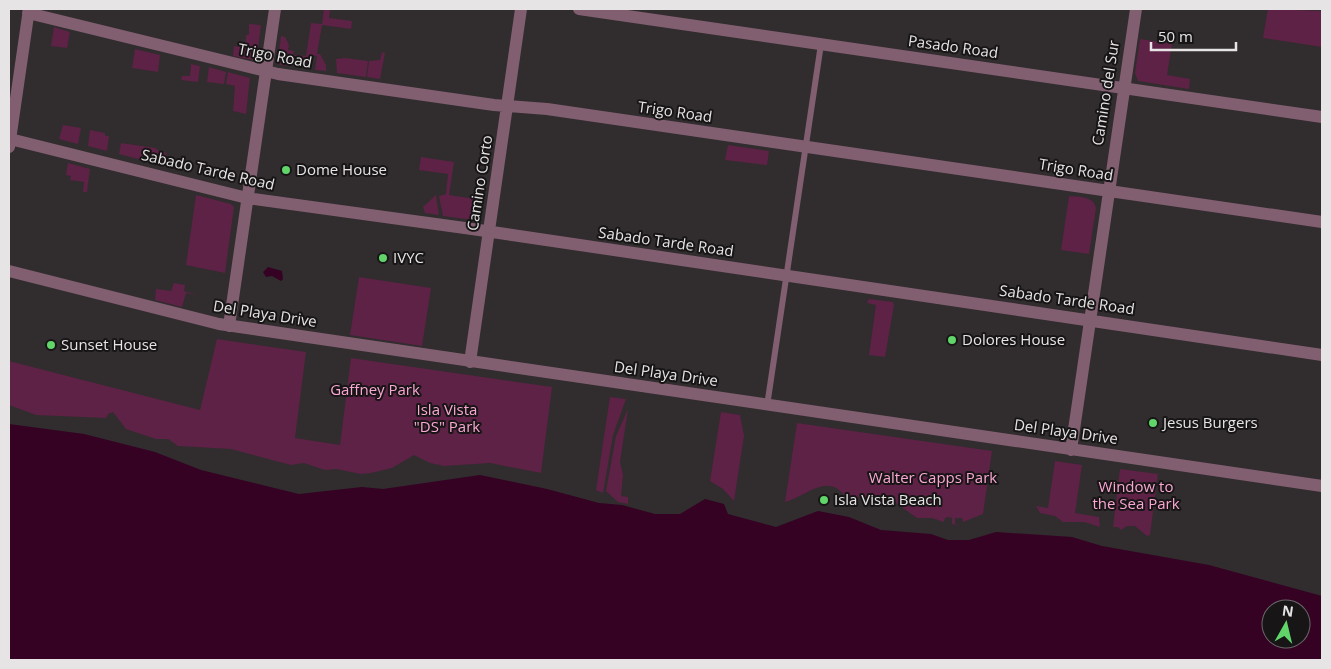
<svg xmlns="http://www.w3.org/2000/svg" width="1331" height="669" font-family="'Open Sans',sans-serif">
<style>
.green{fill:#5d2245}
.water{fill:#350223;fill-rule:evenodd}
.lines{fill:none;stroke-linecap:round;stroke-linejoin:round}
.service{stroke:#815f70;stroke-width:6}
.minor{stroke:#815f70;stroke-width:12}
.poi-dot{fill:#61d46a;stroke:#171516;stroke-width:2}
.labels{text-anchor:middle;stroke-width:4;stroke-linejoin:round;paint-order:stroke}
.street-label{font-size:15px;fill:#e7e4e5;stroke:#171516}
.poi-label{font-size:15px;fill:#e7e4e5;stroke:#171516;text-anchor:start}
.park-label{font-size:15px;fill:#fba7d3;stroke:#171516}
</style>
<rect width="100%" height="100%" fill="#312c2e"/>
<path class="green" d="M324,9H330L329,18L352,21L351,29L322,25L317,54H320L326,65V71L315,70L317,56L312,55L304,67L280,65L278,59L281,36L285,37L289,45L288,50L294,51L293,55L306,56L311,23L322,24Z
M1268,9L1321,11L1322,9V47L1263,38Z
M249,24L261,25L257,56L254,60L233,56L234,46L245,48L246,35H249Z
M54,27L70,32L67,48L51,46Z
M1140,39L1172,44L1167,75L1190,79L1189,89L1138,81L1135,73Z
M135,49L160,55L158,72L132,68Z
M382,52L385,53L380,79L367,77L369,61L380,60Z
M345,58L368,61L366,77L337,73L336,59Z
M191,64L200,66L198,82L181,80L182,76H190Z
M209,67L226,72L224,84L207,82Z
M228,72L250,78L246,114L233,111L235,86L226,84Z
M63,125L81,128L78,144L59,139Z
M90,130L105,133V136H109L107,151L88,146Z
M121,143L155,148L159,151L165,152L171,164L169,167L119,154Z
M728,145L769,151L767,165L725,160Z
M421,157L454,162L449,195L476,199L478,191L484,192L480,217L473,220L443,216L439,196L446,194L448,174L419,170Z
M68,163L90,169L87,192H83L84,182L70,180L71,176L66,175Z
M196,195L231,204L234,207L225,273L186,265Z
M436,195L439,215L425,213L423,207Z
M1069,196C1080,197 1093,196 1096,208L1089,254L1061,250Z
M359,277L431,288L422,346L350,335Z
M174,283L185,285L184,291L196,295L186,293L182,307L155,300L156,289L171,291Z
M869,299L893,302L894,305L885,357L869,355L876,305L867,303Z
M217,339L306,352L295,438L340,445L351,358L552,387L541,473L490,463L444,466L430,463L414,455L392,468L371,473L361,474L336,469L325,470L304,463L291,465L231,449L178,446L168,439H156L126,429L113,412L108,414L106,418L36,415L9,405V361L200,410Z
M610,397L626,399L613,435L603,493L596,490Z
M628,409L620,462L623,475L621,496L628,497V504L618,502L606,491L616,436Z
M721,412L740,415L744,436L734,501L723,489L710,481Z
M797,423L992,451L983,514L963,522L962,518H955V524L961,526L952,524V518L948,517L945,518L944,522L932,518H917L892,500L856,497L846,498C829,471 807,496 785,502Z
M1055,461L1082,465L1075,513L1099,517L1100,527L1084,522H1063L1055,516L1040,513L1036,506L1048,508Z
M1120,469L1158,474L1150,535L1147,536L1135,526H1127L1121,530L1118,527H1113Z"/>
<path class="water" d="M268,267L282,271L283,279L281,281L272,276L266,277L263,272Z
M9,424L84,434L155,452L201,470L299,494L362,487L383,489L480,475L547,489L599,503L622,505L655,514H680L705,499L724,504L728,514L776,527L818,511L849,517L881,530L931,534L948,540H969L996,532L1072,537L1102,546L1209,565L1322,596V660H9ZM1271,609H1301V639H1271Z"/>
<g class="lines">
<path class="service" d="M767,406L821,44"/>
<path class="minor" d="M579,9L1322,117
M28,13L278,74L494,105L547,109L1322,222
M10,139L247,198L472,229L1322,355
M9,147L29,9
M9,271L219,324L1322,486
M229,326L275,9
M470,362L521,9
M1071,450L1136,9"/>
</g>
<g class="poi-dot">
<circle cx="286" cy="170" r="5"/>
<circle cx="383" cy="258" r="5"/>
<circle cx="952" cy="340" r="5"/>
<circle cx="51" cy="345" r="5"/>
<circle cx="1153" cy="423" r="5"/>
<circle cx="824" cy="500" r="5"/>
</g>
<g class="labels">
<g class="street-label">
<text transform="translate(953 47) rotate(8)" y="5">Pasado Road</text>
<text transform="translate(275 56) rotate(11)" y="5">Trigo Road</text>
<text transform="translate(1106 93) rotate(-81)" y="5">Camino del Sur</text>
<text transform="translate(675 112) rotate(8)" y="5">Trigo Road</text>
<text transform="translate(208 170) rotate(13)" y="5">Sabado Tarde Road</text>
<text transform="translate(1076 170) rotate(9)" y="5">Trigo Road</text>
<text transform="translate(480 183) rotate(-81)" y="5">Camino Corto</text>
<text transform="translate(666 242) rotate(8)" y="5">Sabado Tarde Road</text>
<text transform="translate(1067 300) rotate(8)" y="5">Sabado Tarde Road</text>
<text transform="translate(265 314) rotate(9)" y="5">Del Playa Drive</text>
<text transform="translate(666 374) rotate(8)" y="5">Del Playa Drive</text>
<text transform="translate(1066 432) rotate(8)" y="5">Del Playa Drive</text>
</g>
<g class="poi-label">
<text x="296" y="175">Dome House</text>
<text x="393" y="263">IVYC</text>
<text x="962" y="345">Dolores House</text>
<text x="61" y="350">Sunset House</text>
<text x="1163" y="428">Jesus Burgers</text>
<text x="834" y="505">Isla Vista Beach</text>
</g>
<g class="park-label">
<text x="375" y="395">Gaffney Park</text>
<text x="447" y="415">Isla Vista<tspan x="447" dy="17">"DS" Park</tspan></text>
<text x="933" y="483">Walter Capps Park</text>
<text x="1136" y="492">Window to<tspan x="1136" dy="17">the Sea Park</tspan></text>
</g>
</g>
<rect width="1331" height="669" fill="none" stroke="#e7e4e5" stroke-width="20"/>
<g transform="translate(1286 624) rotate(8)"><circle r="24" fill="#171516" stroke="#6a6869"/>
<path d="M0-4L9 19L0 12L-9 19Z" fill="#61d46a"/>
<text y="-8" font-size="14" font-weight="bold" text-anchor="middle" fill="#e7e4e5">N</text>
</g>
<path d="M1151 42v8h85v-8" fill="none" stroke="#e7e4e5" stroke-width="2.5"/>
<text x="1158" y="42" font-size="15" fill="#e7e4e5" stroke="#171516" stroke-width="4" paint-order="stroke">50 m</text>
</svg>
